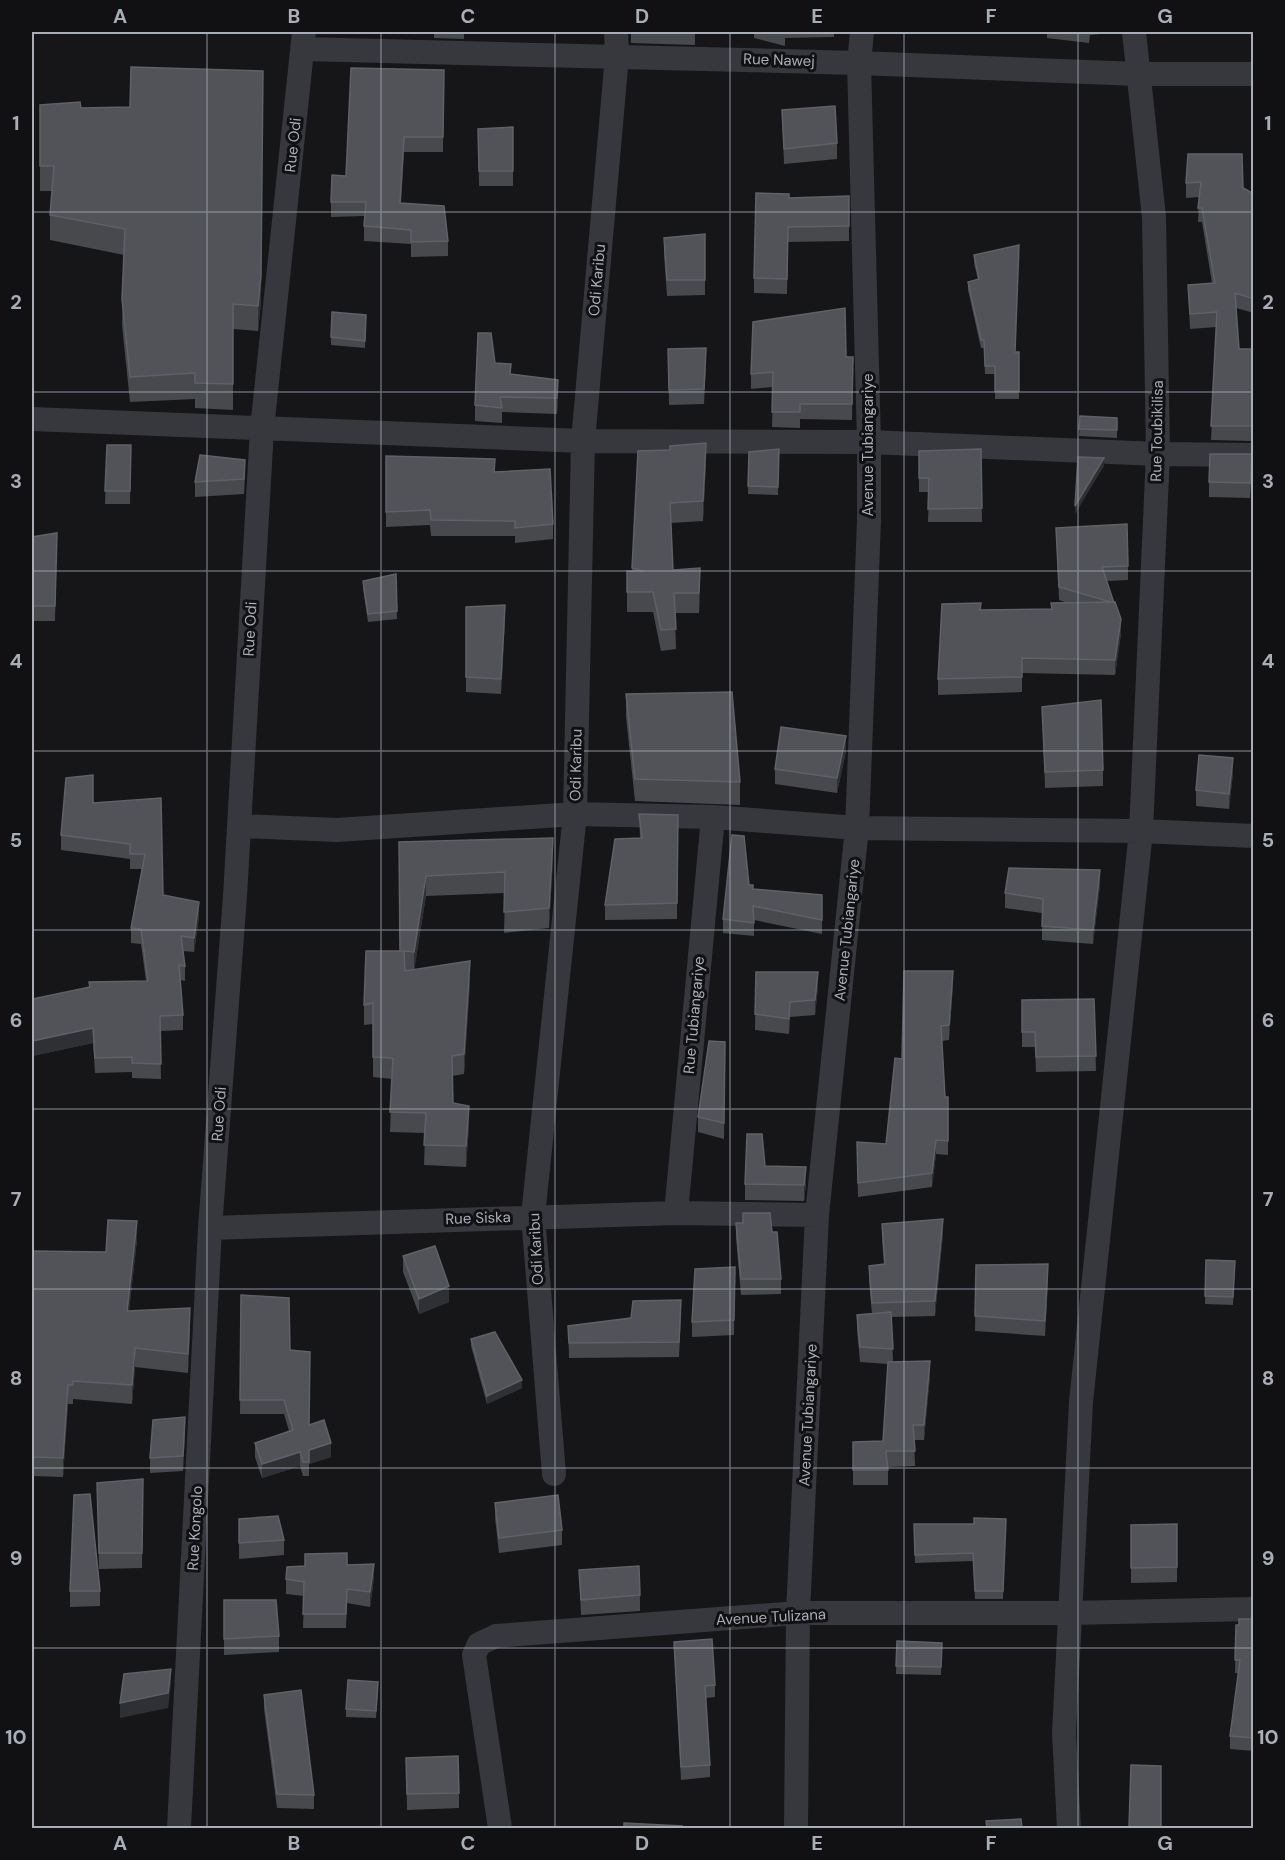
<svg xmlns="http://www.w3.org/2000/svg" width="1285" height="1860" font-family="'DM Sans',sans-serif">
<style>
.lines{fill:none;stroke-linecap:round;stroke-linejoin:round}
.minor{stroke:#37383d;stroke-width:24}
.wall{fill:#47494d}
.shaded-wall{fill:#2f3033}
.building{fill:#525359;stroke:#5f6168;stroke-width:1.5}
.grid{fill:none;stroke:#a8adb8;stroke-width:1.5;stroke-opacity:0.55}
.labels{text-anchor:middle;stroke-width:6;stroke-linejoin:round;paint-order:stroke}
.street-label{font-size:15px;fill:#a8adb8;stroke:#111113}
.neatline{fill:none;stroke:#a8adb8;stroke-width:2}
.grid-label{font-size:20px;text-anchor:middle;font-weight:bold;fill:#a8adb8}
</style>
<rect width="100%" height="100%" fill="#161618"/>
<g class="lines">
<path class="minor" d="M304,49L859,63L1138,74H1254
M32,419L583,441L869,442L1158,454L1254,455
M239,826L337,830L575,814L713,817L857,828L1141,831L1254,836
M676,1213L713,817
M210,1228L676,1213L817,1215
M554,1474L533,1216L575,814L583,441L617,56L616,32
M179,1828L210,1228L235,896L262,429L304,32
M500,1828L474,1655L479,1644L496,1636L798,1613H1070L1254,1609
M796,1828L798,1613L817,1215L857,828L869,521V442L859,63L862,32
M1069,1828L1064,1733L1081,1402L1141,831L1158,454L1154,217L1134,32"/>
</g>
<path class="wall" d="M434,32H506V33H464V39L434,38Z
M631,32H695V45L631,43Z
M754,32H834V37L785,38V46L754,38Z
M1047,32H1120L1090,35L1089,43L1047,38Z
M444,70L443,152H404L401,203L448,241V256L411,257V244L364,241V216L331,217V202L346,176Z
M40,105L81,108L261,301L258,331L233,329V410L195,408V399L130,402L122,325L124,255L50,240V215L52,191H40Z
M782,110L837,143V159L784,164Z
M513,127V186H479L478,129Z
M1188,154L1254,194V313L1236,308L1239,349H1254L1253,441L1211,440L1216,327L1190,329L1188,285L1212,283L1202,222H1198L1199,197L1186,198V183Z
M849,196V241L788,242L787,294L754,293V278L789,198Z
M705,234V295L667,296L664,254V238Z
M974,255L1015,352H1019V399H995V374H985L984,348H981L968,290V282L978,280L974,263Z
M366,323L365,348L331,345V337Z
M668,349L706,363L704,404L669,405Z
M853,357L852,420L800,419V428L772,427L773,387L751,389V374Z
M495,363L511,375L558,395L557,414L502,412V423L475,421V405Z
M1080,416L1117,418V438L1079,436Z
M107,445H131L130,504H105Z
M779,449L778,495L748,494L749,452Z
M981,449L982,522H928L929,492H919V451Z
M638,451L706,463L703,521L671,523L673,570L700,589L699,613H675L676,649L661,651L653,612H627V571H632Z
M386,456L495,472L553,524V539L515,543V536H431L430,525L386,527Z
M1252,469L1250,498L1209,497V482Z
M245,475L244,494L195,497V482Z
M1056,528L1128,566V580L1107,581L1121,634L1115,675L1022,673V692L938,695V679L981,610L1051,609V603H1068L1059,600Z
M57,533L55,621H32V537Z
M396,574L397,619L368,622L363,589V581Z
M466,607L505,620L501,694L466,692Z
M626,694L740,782V805L635,801L626,717Z
M1042,707L1103,770V786L1045,788Z
M846,751L837,793L775,784V769Z
M1233,773L1229,809L1196,806V790Z
M161,798L163,895L199,917L194,952L183,951L185,966V981L180,980L183,1015V1030L160,1031L161,1079L132,1078V1072L95,1073L93,1043L32,1056L146,981L141,944L131,943V928L142,869H130V859L61,850V835L93,803Z
M639,814L678,815L677,919L605,920V905L640,838Z
M399,842L553,858L549,928L504,933L505,893L426,896L414,970L470,982L464,1074L452,1076L453,1103L469,1126L466,1167L424,1165L425,1133L390,1132L392,1079L373,1077V1024L364,1025V1005L400,951Z
M749,885L753,889L822,895V934L754,920V936L723,933V919Z
M1100,885L1093,944L1042,940V913L1005,908V893Z
M756,972L818,987L815,1015L790,1017L789,1034L755,1030Z
M953,985L949,1040L942,1041L945,1097H948V1155L936,1154L932,1187L858,1197L857,1142L886,1144L902,1059Z
M1094,999L1096,1071L1036,1072L1035,1047H1022V1000Z
M725,1042L724,1139L698,1132V1117Z
M765,1166L806,1183L804,1201L745,1200V1184Z
M736,1223H743L772,1232L781,1279V1294L741,1295L736,1238Z
M882,1224L943,1234L935,1316L891,1317L893,1362L930,1376L924,1440H914L915,1466L888,1467V1485H853V1442L883,1441L888,1364L860,1362L857,1330V1315L872,1314L869,1281V1266L884,1264L882,1239Z
M137,1240L129,1311L190,1327L188,1373L135,1367L132,1404L73,1399V1404H68L63,1477L32,1476V1251L106,1252Z
M403,1256L449,1302L419,1314L403,1272Z
M1206,1260L1235,1261L1233,1305L1205,1304Z
M976,1265L1048,1280L1045,1336L975,1331Z
M735,1267L734,1335L692,1337V1322Z
M241,1295L290,1350L309,1425L331,1457L309,1464V1476H303L300,1466L262,1478L255,1457V1443L289,1431L284,1414H240Z
M681,1315L679,1357L569,1358L568,1326Z
M471,1339L522,1388L487,1404L471,1346Z
M185,1432L183,1471L150,1473V1458Z
M143,1479L142,1568L99,1569L97,1483Z
M495,1503L562,1530V1545L499,1553L495,1518Z
M1006,1519L1003,1599H975L973,1561L915,1563L914,1524H974Z
M1177,1524V1582L1131,1583V1525Z
M284,1540V1555L239,1559V1543Z
M347,1564L374,1578L370,1607L347,1603L346,1628H303L304,1596L286,1594V1579Z
M579,1570L640,1595V1611L581,1615Z
M70,1591H100V1606L70,1607Z
M224,1600L279,1636V1652L224,1655Z
M1254,1619V1751L1230,1749V1736L1239,1673H1235L1236,1625H1239Z
M897,1641L942,1643L941,1675L896,1674Z
M674,1642L715,1685V1697L706,1698L710,1765V1777L681,1780Z
M378,1690L376,1718L346,1717V1709Z
M264,1695L314,1795V1809L277,1808L264,1709Z
M406,1758L459,1793V1808L407,1810Z
M1131,1765L1161,1766V1828H1129Z"/>
<path class="shaded-wall" d="M263,71L261,301L258,331V306Z
M404,137V152L400,218V203Z
M558,380V395L557,414V398Z
M706,443V463L703,521V501Z
M1104,458V466L1075,514V506Z
M700,568V589L699,613V593Z
M505,605V620L501,694V679Z
M1121,619V634L1115,675V660Z
M846,736V751L837,793V778Z
M1233,758V773L1229,809V794Z
M553,838V858L549,928V908Z
M1100,870V885L1093,944V930Z
M426,876V896L414,972V952Z
M199,902V917L194,952V938Z
M470,961V982L464,1074V1054Z
M953,971V985L949,1040V1025Z
M818,972V987L815,1015V1000Z
M790,1002V1017L789,1034V1019Z
M93,1028V1043L32,1056V1041Z
M469,1106V1126L466,1167V1146Z
M936,1140V1154L932,1187V1173Z
M806,1167V1183L804,1201V1185Z
M943,1219V1234L935,1316V1301Z
M137,1221V1240L127,1329V1311Z
M1048,1264V1280L1045,1336V1321Z
M449,1286V1302L419,1314V1299Z
M190,1308V1327L188,1373V1354Z
M135,1348V1367L132,1404V1385Z
M930,1361V1376L924,1440V1425Z
M522,1380V1388L487,1404V1396Z
M68,1385V1404L63,1477V1458Z
M185,1417V1432L183,1471V1456Z
M331,1443V1457L309,1464V1450Z
M300,1452V1466L262,1478V1464Z
M374,1564V1578L370,1607V1592Z
M171,1669V1685L168,1708L120,1718V1703Z"/>
<path class="building" d="M131,67L263,71L261,276L258,306L233,304V384L195,383V373L130,377L122,299L125,229L50,215L54,166H40V105L80,102L81,108L130,107Z
M351,68L444,70L443,137H404L400,203L444,206L448,241L411,242V230L364,226L366,202H331L332,175L346,176Z
M835,106L837,143L784,149L782,110Z
M513,127V171H479L478,129Z
M1188,154H1242L1243,188L1254,194V299L1235,293L1239,349H1254L1253,426H1211L1217,312L1190,314L1188,285L1215,283L1202,208H1198L1201,182L1186,183Z
M756,193L789,194V198L849,196V226L788,227L787,279L754,278Z
M705,234V280H667L664,238Z
M1019,245L1015,352H1019V391H995V366H985L984,340H981L968,282L979,279L974,255Z
M845,308L846,357H853L852,404H800V412H772L773,372L751,374L753,322Z
M332,312L366,315L365,341L331,337Z
M478,333H491L495,363L511,364L510,374L558,380L557,398L500,397L502,408L475,405Z
M706,348L704,389L669,390L668,349Z
M1080,416L1117,418V430L1079,429Z
M706,443L703,501L670,503L673,570L700,568L699,593H674L676,629L661,630L653,592H627V571H644L632,568L638,451L670,450V446Z
M107,445H131L130,491H105Z
M779,449L778,487L748,486L749,452Z
M981,449L982,508L928,509L929,478H919V451Z
M1210,454H1252L1250,483L1209,482Z
M200,455L245,460L244,479L195,482Z
M386,456L495,459L494,472L550,469L553,524L515,528V521L431,520L430,510L386,512Z
M1078,457L1104,458L1075,506Z
M1127,524L1128,566L1102,567L1114,603L1059,587L1056,528Z
M57,533L55,606H32V537Z
M396,574L397,611L368,614L363,581Z
M1115,602L1121,619L1115,660L1022,658V677L938,679L942,604L981,603L980,610L1052,609L1051,603Z
M505,605L501,679L466,677V607Z
M732,692L740,782L635,779L626,694Z
M1101,700L1103,770L1045,772L1042,707Z
M781,727L846,736L837,778L775,769Z
M1199,755L1233,758L1229,794L1196,790Z
M93,775V803L161,798L163,895L199,902L194,938L181,936L185,966L179,965L183,1015L160,1016L161,1064L132,1063V1057L95,1058L93,1028L32,1041V999L90,987L89,982L148,981L141,929L131,928L145,854H130V844L61,835L66,778Z
M639,814L678,815L677,903L605,905L615,839L642,838Z
M732,835L744,836L749,885H753V889L822,895V920L753,906L754,923L723,919Z
M553,838L549,908L504,912L505,872L426,876L414,952L404,951L405,971L470,961L464,1054L452,1056L453,1103L469,1106L466,1146L424,1145L426,1113L390,1112L393,1058L373,1057V1003L364,1005L366,951H403H400L399,842Z
M1009,868L1100,870L1093,930L1042,926L1043,899L1005,893Z
M904,971H953L949,1025L941,1026L945,1097H948V1141L936,1140L932,1173L858,1183L857,1142L886,1144L895,1058L902,1059Z
M756,972H818L815,1000L790,1002L789,1019L755,1014Z
M1094,999L1096,1056L1036,1057L1035,1032H1022V1000Z
M709,1041L725,1042L724,1123L698,1117Z
M747,1134H762L765,1166L806,1167L804,1185L745,1184Z
M743,1213H770L772,1232H777L781,1279H741L736,1223H743Z
M943,1219L935,1301L872,1303L869,1266L885,1264L882,1224Z
M108,1220L137,1221L127,1311L190,1308L188,1354L135,1348L132,1385L73,1381V1385H68L63,1458L32,1457V1251L106,1252Z
M435,1246L449,1286L419,1299L403,1256Z
M1206,1260L1235,1261L1233,1297L1205,1296Z
M1048,1264L1045,1321L975,1316L976,1265Z
M735,1267L734,1320L692,1322L695,1269Z
M241,1295L289,1298L290,1350L310,1352L309,1425L324,1420L331,1443L309,1450V1462H303L300,1452L262,1464L255,1443L293,1430L284,1400H240Z
M681,1300L679,1342L569,1343L568,1326L631,1318L633,1301Z
M891,1312L893,1349L860,1347L857,1315Z
M495,1332L522,1380L487,1396L471,1339Z
M930,1361L924,1425H913L915,1451H886L888,1470H853V1442L883,1441L888,1362Z
M185,1417L183,1456L150,1458L153,1420Z
M143,1479L142,1553H99L97,1483Z
M90,1494L100,1591H70L74,1495Z
M558,1495L562,1530L499,1538L495,1503Z
M278,1516L284,1540L239,1543V1519Z
M974,1518L1006,1519L1003,1591H975L973,1553L915,1555L914,1524H974Z
M1177,1524V1567L1131,1568V1525Z
M347,1553V1565L374,1564L370,1592L347,1589L346,1614H303L304,1582L286,1579L287,1567L305,1566V1554Z
M639,1566L640,1595L581,1600L579,1570Z
M224,1600H276L279,1636L224,1639Z
M1239,1619H1254V1738L1230,1736L1240,1660H1235L1236,1625H1239Z
M712,1639L715,1685L705,1686L710,1765L681,1767L674,1642Z
M897,1641L942,1643L941,1667L896,1666Z
M171,1669L168,1693L120,1703L124,1674Z
M348,1680L378,1682L376,1711L346,1709Z
M301,1690L314,1795L277,1794L264,1695Z
M458,1756L459,1793L407,1794L406,1758Z
M1131,1765L1161,1766V1827H1129Z
M1021,1819L1022,1828H987L986,1821Z
M624,1823L682,1826L681,1828H624Z"/>
<path class="grid" d="M207,32V1828M381,32V1828M555,32V1828M730,32V1828M904,32V1828M1078,32V1828M32,212H1254M32,392H1254M32,571H1254M32,751H1254M32,930H1254M32,1109H1254M32,1289H1254M32,1468H1254M32,1648H1254"/>
<g class="labels">
<g class="street-label">
<text transform="translate(779 60) rotate(2)" y="5">Rue Nawej</text>
<text transform="translate(293 145) rotate(-84)" y="5">Rue Odi</text>
<text transform="translate(597 280) rotate(-85)" y="5">Odi Karibu</text>
<text transform="translate(1157 431) rotate(-89)" y="5">Rue Toubikilisa</text>
<text transform="translate(868 445) rotate(-90)" y="5">Avenue Tubiangariye</text>
<text transform="translate(250 629) rotate(-87)" y="5">Rue Odi</text>
<text transform="translate(576 765) rotate(-89)" y="5">Odi Karibu</text>
<text transform="translate(847 930) rotate(-84)" y="5">Avenue Tubiangariye</text>
<text transform="translate(694 1015) rotate(-85)" y="5">Rue Tubiangariye</text>
<text transform="translate(219 1114) rotate(-86)" y="5">Rue Odi</text>
<text transform="translate(478 1218) rotate(-2)" y="5">Rue Siska</text>
<text transform="translate(536 1249) rotate(-93)" y="5">Odi Karibu</text>
<text transform="translate(808 1415) rotate(-87)" y="5">Avenue Tubiangariye</text>
<text transform="translate(195 1528) rotate(-87)" y="5">Rue Kongolo</text>
<text transform="translate(771 1617) rotate(-3)" y="5">Avenue Tulizana</text>
</g>
</g>
<rect width="1285" height="1860" fill="none" stroke="#111113" stroke-width="66"/>
<rect x="33" y="33" width="1219" height="1794" class="neatline"/>
<g class="grid-label">
<text x="120" y="23">A</text>
<text x="294" y="23">B</text>
<text x="468" y="23">C</text>
<text x="642" y="23">D</text>
<text x="817" y="23">E</text>
<text x="991" y="23">F</text>
<text x="1165" y="23">G</text>
<text x="16" y="130">1</text>
<text x="1268" y="130">1</text>
<text x="16" y="309">2</text>
<text x="1268" y="309">2</text>
<text x="16" y="488">3</text>
<text x="1268" y="488">3</text>
<text x="16" y="668">4</text>
<text x="1268" y="668">4</text>
<text x="16" y="847">5</text>
<text x="1268" y="847">5</text>
<text x="16" y="1027">6</text>
<text x="1268" y="1027">6</text>
<text x="16" y="1206">7</text>
<text x="1268" y="1206">7</text>
<text x="16" y="1385">8</text>
<text x="1268" y="1385">8</text>
<text x="16" y="1565">9</text>
<text x="1268" y="1565">9</text>
<text x="16" y="1744">10</text>
<text x="1268" y="1744">10</text>
<text x="120" y="1850">A</text>
<text x="294" y="1850">B</text>
<text x="468" y="1850">C</text>
<text x="642" y="1850">D</text>
<text x="817" y="1850">E</text>
<text x="991" y="1850">F</text>
<text x="1165" y="1850">G</text>
</g>
</svg>
